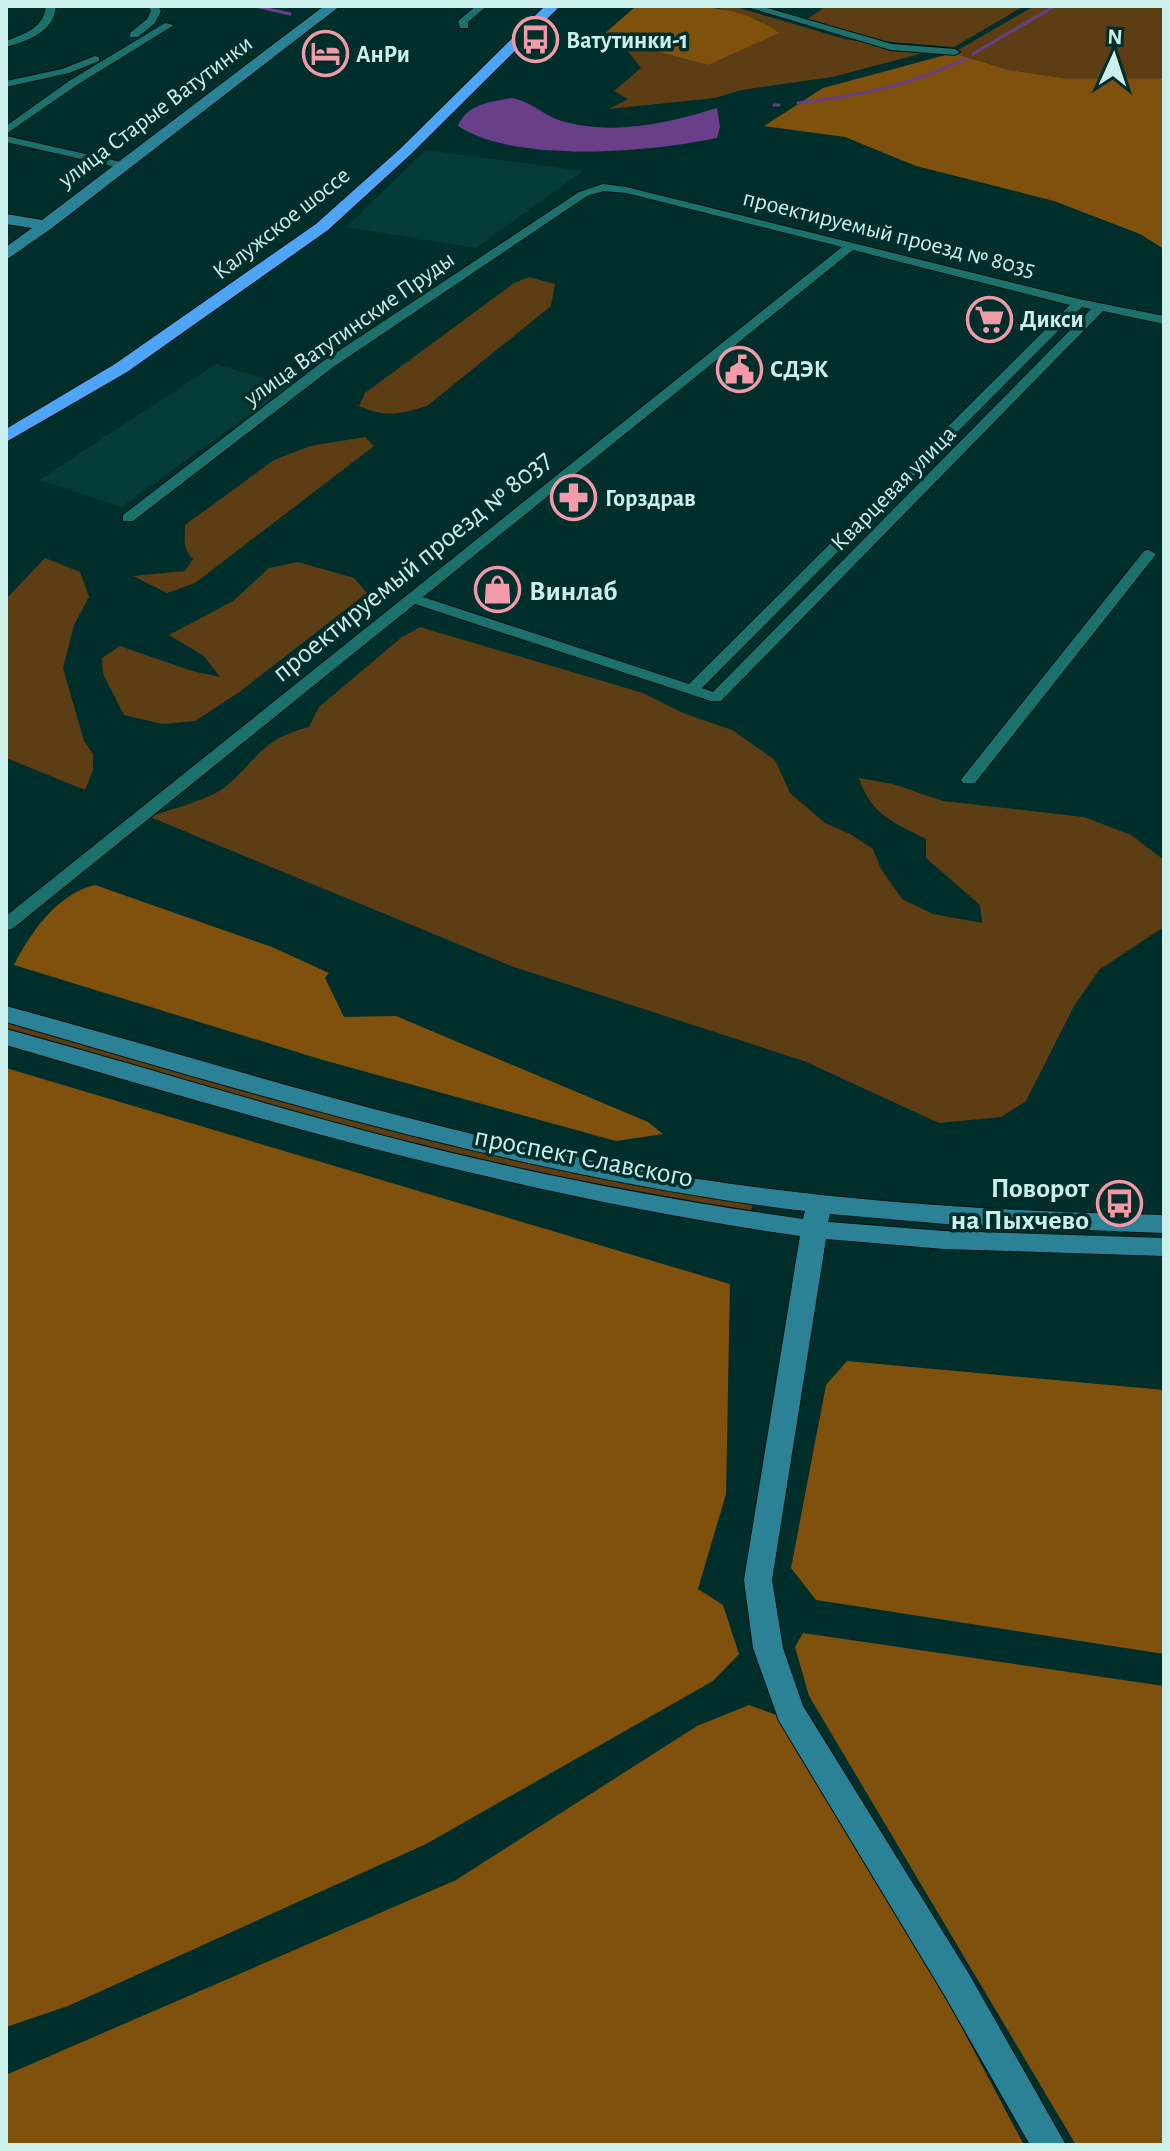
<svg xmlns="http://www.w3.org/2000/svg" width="1170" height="2151" font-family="'Alegreya Sans',sans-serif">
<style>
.built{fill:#053c39}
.green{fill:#5d3d14}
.forest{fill:#7f510d}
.water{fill:#6a3f89}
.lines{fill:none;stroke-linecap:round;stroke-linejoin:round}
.stream{stroke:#6a3f89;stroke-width:3}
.street-casing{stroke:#001412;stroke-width:2}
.secondary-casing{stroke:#001412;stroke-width:2}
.highway-casing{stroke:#001412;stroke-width:2}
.street{fill:#1c716c;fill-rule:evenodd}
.secondary{fill:#2b8195;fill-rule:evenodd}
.highway{fill:#4ea5f6;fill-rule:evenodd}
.labels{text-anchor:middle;stroke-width:7;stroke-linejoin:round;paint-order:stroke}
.far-poi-label{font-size:24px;font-weight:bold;fill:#cbf0ec;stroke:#002e2b;text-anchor:start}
.far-street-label{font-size:24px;fill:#cbf0ec;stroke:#002e2b}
.street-label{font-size:28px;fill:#cbf0ec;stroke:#002e2b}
.poi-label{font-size:28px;font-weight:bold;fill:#cbf0ec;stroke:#002e2b;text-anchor:start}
</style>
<rect width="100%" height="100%" fill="#002e2b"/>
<path class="built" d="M426,150L583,171L476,248L346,227Z
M216,364L289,386L121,507L39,480Z"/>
<path class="green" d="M711,6H732L845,39L924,53L832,77L741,90L715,98L609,109L628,99L614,91L641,68L627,50L601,37L708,65L762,21Z
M826,6H1024L954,47L879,41L807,19Z
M1034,6H1164V79H1069L1009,70L953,53Z
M529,277L555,284L551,306L427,406C400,414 386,418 359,406L365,393L514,283Z
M365,437L374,446L195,583L167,593L133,576L185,571L193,559C182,549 185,539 185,525L274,460L310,446Z
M45,558L80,572L89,597L74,625L63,668L84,741L93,754V770L85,790L6,758V599Z
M298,562L354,578L367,593L238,693L195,721L162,724L124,715L103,674L102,658L120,646L192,671L220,677L204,656L169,635L233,601L269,568Z
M420,627L643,693L683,713L732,730L775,760L790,793L825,823L850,834L873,849L881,869L902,899L933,914L982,923L980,905L926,858V839C893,822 871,815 859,778L893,784L943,801L1084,817L1131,835L1164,860L1162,928L1099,970L1074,1006L1026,1101L1001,1117L939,1123L804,1061L511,966L150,817C170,809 209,800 225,787C259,759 259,740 309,727L319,707L402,637Z
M6,1021C157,1065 308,1112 461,1148C557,1171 655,1186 753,1202L751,1211C653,1194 555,1178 458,1155C306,1118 156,1073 6,1030Z"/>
<path class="forest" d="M636,6C686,6 738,2 779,33L708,65L601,37Z
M953,53L1009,70L1069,79H1164V249L1140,234L1054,201L916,166L845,137L764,126L823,88Z
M95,885L272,947L329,973L325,978L344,1017L396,1016L648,1122L663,1134L616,1141L323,1060L14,965C30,933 58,893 95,885Z
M6,1068L730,1284L726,1494L698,1589L723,1605L739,1654L713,1681L426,1844L68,2006L6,2027Z
M847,1361L1164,1390V1654L816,1600L791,1568L826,1385Z
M803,1633L1164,1686V2145H1076L809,1696L795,1647Z
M749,1705L782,1717L937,1981L1024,2145H6V2075L456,1880L697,1726Z"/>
<path class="water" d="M512,98C531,101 544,116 562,121C613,136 668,123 717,108L720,127L717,138C651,152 516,164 458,126C467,104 490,102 512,98Z"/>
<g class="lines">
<path class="stream" d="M255,6L290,14
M973,54L1053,7L1063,6
M798,103C856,96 912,85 965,59
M774,105H779"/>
<defs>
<path id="street" d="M46,6H56C54,32 28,41 6,47V41C24,34 44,28 46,6Z
M148,6H158L161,11L155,23L138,37H130V33L147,19L151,11Z
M476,6H487L468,22V28H460L458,21Z
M744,6H760L892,44L955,49L960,52L955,55L891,50Z
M165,23L174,25L77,85L6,134V126L69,81Z
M95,56L99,57V61L69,73L6,87V81L62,69Z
M6,136L121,162L127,165L121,168L6,142Z
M603,184L626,187L1079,299L1164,316V324L1103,311L721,701H711L415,604L12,929L6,930V916L842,247L626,193L604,191L587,196L332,368L133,521H123V515L322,362L579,192ZM853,250L1070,305L689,684L423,597ZM1082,307L1091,309L713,692L702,688Z
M1149,550L1156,554L1154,557L975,783H963L961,780L963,777L1144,551Z"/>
<path id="secondary" d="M324,6H340L52,228L6,260V247L32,228L6,224V214L42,220Z
M6,1006C209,1061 409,1126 616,1165C796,1199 980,1211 1164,1215V1233L957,1225L830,1214L828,1222L944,1231L1164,1238V1256L944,1249L826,1239L772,1580L783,1648L803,1706L969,1974L1066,2145H1030L945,1996L779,1721L753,1648L744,1580L800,1236C529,1198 268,1122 6,1045V1029C139,1065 270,1107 404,1141C536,1175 669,1200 803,1219L805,1211C532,1178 270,1099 6,1022Z"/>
<path id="highway" d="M545,6H560L410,155L328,230L127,372L6,442V429L115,364L316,224L400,149Z"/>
</defs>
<use href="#street" class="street-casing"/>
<use href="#secondary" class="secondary-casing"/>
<use href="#highway" class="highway-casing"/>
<use href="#street" class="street"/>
<use href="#secondary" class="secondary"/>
<use href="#highway" class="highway"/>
</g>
<defs>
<symbol id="bus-ring" viewBox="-11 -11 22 22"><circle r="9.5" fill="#002e2b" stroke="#f39aa9" stroke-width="1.5"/><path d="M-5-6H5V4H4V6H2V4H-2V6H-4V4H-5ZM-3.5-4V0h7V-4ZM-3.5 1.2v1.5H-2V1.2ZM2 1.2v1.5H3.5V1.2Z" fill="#f39aa9"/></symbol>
<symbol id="hotel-ring" viewBox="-11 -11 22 22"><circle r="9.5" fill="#002e2b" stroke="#f39aa9" stroke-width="1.5"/><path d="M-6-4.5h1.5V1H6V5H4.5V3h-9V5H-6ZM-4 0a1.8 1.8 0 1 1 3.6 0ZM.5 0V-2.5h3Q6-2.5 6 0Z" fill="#f39aa9"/></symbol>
<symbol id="supermarket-ring" viewBox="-11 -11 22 22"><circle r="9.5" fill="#002e2b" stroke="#f39aa9" stroke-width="1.5"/><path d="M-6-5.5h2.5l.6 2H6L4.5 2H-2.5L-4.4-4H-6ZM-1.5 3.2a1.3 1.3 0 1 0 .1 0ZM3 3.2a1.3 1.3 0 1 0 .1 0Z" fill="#f39aa9"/></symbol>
<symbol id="civic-ring" viewBox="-11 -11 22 22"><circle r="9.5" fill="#002e2b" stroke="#f39aa9" stroke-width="1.5"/><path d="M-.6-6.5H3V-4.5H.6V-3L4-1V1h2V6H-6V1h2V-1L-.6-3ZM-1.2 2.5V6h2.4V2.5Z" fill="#f39aa9"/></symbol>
<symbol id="pharmacy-ring" viewBox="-11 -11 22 22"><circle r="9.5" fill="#002e2b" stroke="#f39aa9" stroke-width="1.5"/><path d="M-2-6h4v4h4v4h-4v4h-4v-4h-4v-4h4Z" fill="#f39aa9"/></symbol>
<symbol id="shop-ring" viewBox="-11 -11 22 22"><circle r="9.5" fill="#002e2b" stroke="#f39aa9" stroke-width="1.5"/><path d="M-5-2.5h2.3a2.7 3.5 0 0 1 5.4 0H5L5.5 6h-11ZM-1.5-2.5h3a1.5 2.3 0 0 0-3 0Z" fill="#f39aa9"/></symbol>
</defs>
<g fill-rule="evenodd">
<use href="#bus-ring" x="510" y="14" width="51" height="51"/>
<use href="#hotel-ring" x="300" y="28" width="51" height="51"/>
<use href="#supermarket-ring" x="964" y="294" width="51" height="51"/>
<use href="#civic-ring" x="714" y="344" width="51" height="51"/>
<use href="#pharmacy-ring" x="548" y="472" width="51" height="51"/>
<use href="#shop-ring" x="472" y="564" width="51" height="51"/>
<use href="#bus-ring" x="1094" y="1178" width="51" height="51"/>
</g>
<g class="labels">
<g class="far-poi-label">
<text x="566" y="48">Ватутинки-1</text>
<text x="356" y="62">АнРи</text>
<text x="1020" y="327">Дикси</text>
<text x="770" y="377">СДЭК</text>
<text x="605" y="506">Горздрав</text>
</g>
<g class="far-street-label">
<text transform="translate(155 111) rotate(-37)" y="8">улица Старые Ватутинки</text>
<text transform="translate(281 223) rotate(-38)" y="8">Калужское шоссе</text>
<text transform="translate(889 233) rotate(14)" y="8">проектируемый проезд № 8035</text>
<text transform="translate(349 328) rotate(-35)" y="8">улица Ватутинские Пруды</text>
<text transform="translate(893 488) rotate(-45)" y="8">Кварцевая улица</text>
</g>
<g class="street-label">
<text transform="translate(411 565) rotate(-39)" y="10">проектируемый проезд № 8037</text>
<text transform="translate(584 1156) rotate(11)" y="10">проспект Славского</text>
</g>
<g class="poi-label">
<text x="529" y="600">Винлаб</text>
<text x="1089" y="1197" text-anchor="end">Поворот<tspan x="1089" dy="32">на Пыхчево</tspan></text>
</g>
</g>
<rect width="1170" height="2151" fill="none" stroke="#cbf0ec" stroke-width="16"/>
<g transform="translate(1114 56) rotate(3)" stroke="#002e2b" stroke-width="6" paint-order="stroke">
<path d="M0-6L14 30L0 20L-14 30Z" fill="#cbf0ec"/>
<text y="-12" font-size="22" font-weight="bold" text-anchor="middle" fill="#cbf0ec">N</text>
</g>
</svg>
